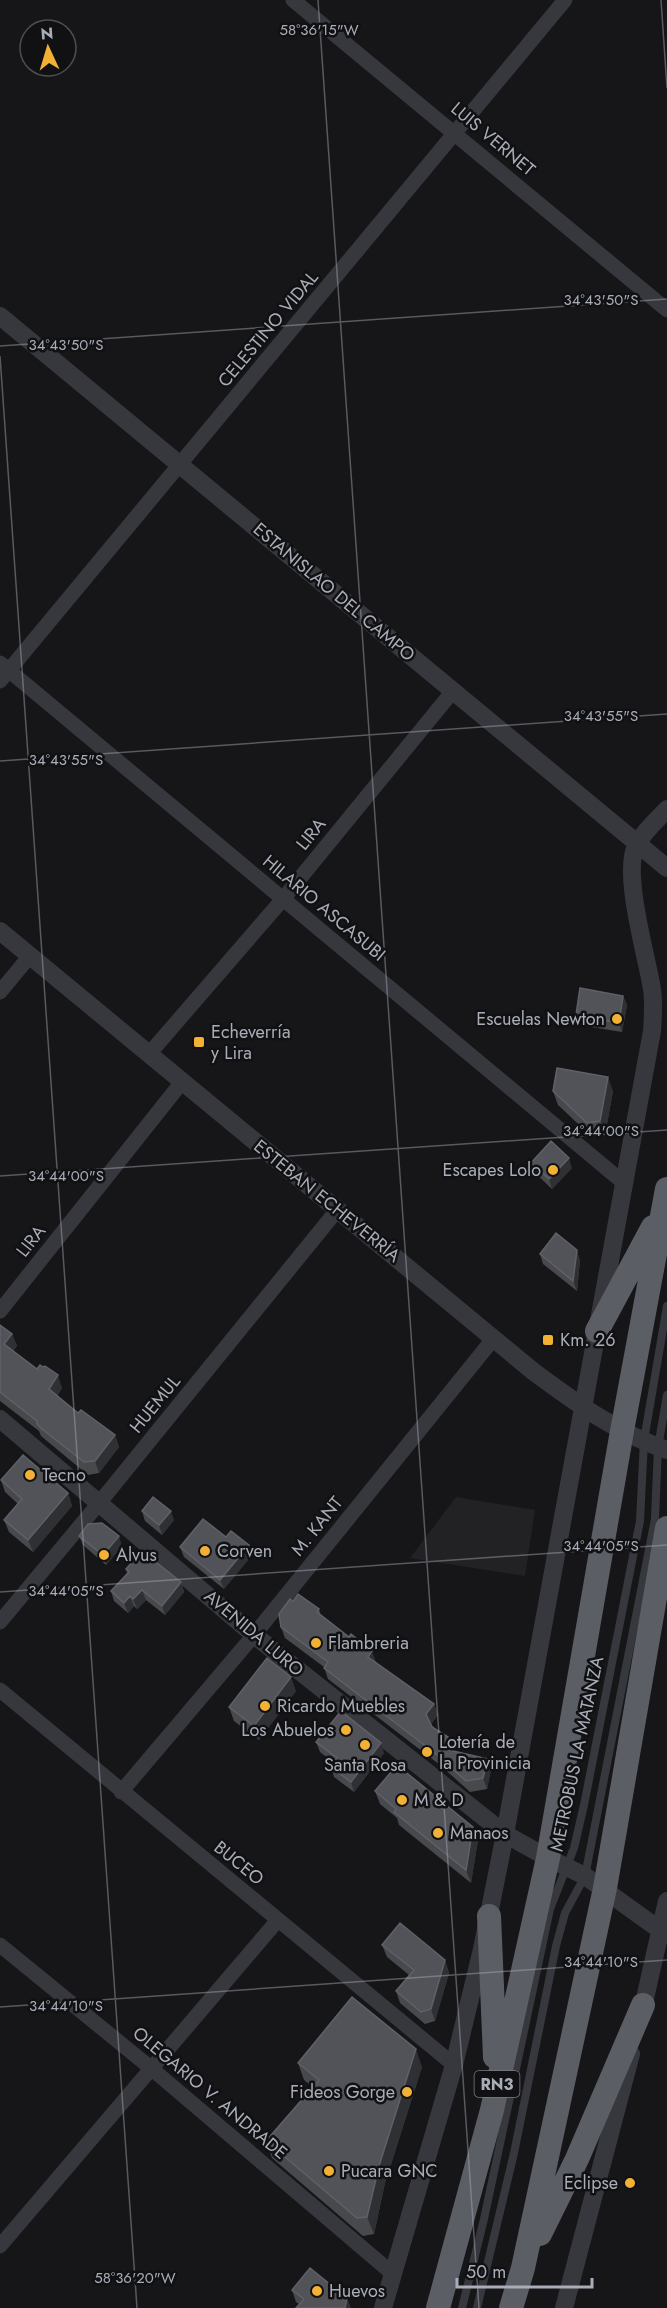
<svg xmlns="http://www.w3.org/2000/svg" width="667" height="2308" font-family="Jost,sans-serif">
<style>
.built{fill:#222225}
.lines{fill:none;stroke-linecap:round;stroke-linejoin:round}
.service{stroke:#37383d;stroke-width:8}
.minor{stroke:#37383d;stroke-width:15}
.tertiary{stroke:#37383d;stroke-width:18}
.trunk{stroke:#5b5e65;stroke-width:24}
.wall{fill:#47494d}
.shaded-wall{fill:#2f3033}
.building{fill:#525359;stroke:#5f6168;stroke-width:1.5}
.ticks{fill:none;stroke:#a8adb8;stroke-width:1.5;stroke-opacity:0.45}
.poi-dot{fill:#f2b134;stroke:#111113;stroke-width:2}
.labels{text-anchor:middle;stroke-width:5;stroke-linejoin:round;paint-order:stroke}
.shield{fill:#111113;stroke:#7b7e86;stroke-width:1.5}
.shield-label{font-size:16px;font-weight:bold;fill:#a8adb8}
.street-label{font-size:18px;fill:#a8adb8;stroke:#111113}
.poi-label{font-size:18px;fill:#a8adb8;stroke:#111113;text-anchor:start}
.ticks-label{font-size:15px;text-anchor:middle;fill:#a8adb8;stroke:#111113;stroke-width:5;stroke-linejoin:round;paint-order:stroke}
</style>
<rect width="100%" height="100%" fill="#161618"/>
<path class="built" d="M456,1497L535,1510L525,1576L410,1558Z"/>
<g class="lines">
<path class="service" d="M462,2308L484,2219L550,1909L574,1848L584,1805L640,1521L644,1440L667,1306
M477,2308L514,2153L556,1946L565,1913L585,1876L655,1519L658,1447L667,1395"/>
<path class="minor" d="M293,0L667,310
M0,663L624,1183
M0,681L565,0
M0,992L29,957
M149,1054L283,899L453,691
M0,1311L182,1082
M0,1622L100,1502L338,1209
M0,1690L454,2065
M121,1792L254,1635L494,1338
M0,1945L152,2069L393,2274
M0,2246L278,1920"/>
<path class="tertiary" d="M0,316L667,868
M0,931L534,1372C576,1403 617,1433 667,1450
M0,1419L254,1635L505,1834L548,1858L585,1876L667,1935
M641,2016L667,1901
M383,2308L454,2065L482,1949L505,1834L652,1031C653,1016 654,1003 652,989C647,957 621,870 637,844C644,831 657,820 667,809
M564,2308L631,2054"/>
<path class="trunk" d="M597,1331L653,1227
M489,1916L495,2057
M540,2234L577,2159L643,2005
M438,2308L492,2110L548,1858L622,1431L667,1189
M511,2308L523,2268L605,1888L667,1528"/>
</g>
<path class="wall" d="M623,996L627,1005L622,1032L579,1025L576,1015Z
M553,1091H613L605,1135L592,1137L558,1105Z
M531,1163L572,1168L552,1189L534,1172Z
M540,1254L580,1260L577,1291L543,1264Z
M0,1325L12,1334L17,1346L13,1351L62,1388L57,1396L78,1413L115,1435L119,1447L99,1473L88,1475L47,1441L41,1436L39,1431L0,1401Z
M1,1480L68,1493L72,1506L33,1552L9,1532L4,1520L18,1504L5,1492Z
M142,1511L174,1520L162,1535L145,1521Z
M79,1536L122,1546L106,1565L83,1545Z
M226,1537L252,1555L224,1589L184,1557L180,1547Z
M126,1569L181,1582L184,1592L165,1615L146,1600L137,1609L134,1606L128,1613L114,1601L111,1591L127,1573Z
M293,1601L319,1609L321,1616L376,1662V1663L434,1704L438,1715L431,1724L452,1748L450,1750L488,1759L491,1770L487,1789L470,1792L440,1765L328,1679L324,1667L285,1638L281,1627Z
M296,1691L259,1740L234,1721L229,1707Z
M316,1742L384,1753L354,1792L334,1777L331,1767L334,1763L320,1752Z
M375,1791L473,1827L478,1840L471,1883L399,1825L397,1818L380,1804Z
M382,1945L445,1960L449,1973L435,2021L425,2024L400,2003L396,1991L409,1975L387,1957Z
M298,2063L422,2067L385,2183L374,2234L363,2236L272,2158L266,2141L313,2087L304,2080Z
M292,2290L347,2298L299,2304L296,2302Z"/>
<path class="shaded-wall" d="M623,996L627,1005L622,1032L619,1023Z
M608,1077L613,1091L605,1135L600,1121Z
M569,1158L572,1168L552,1189L549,1179Z
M577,1250L580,1260L577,1291L573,1281Z
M12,1334L17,1346L9,1356L4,1344Z
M58,1375L62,1388L53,1401L49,1389Z
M115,1435L119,1447L99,1473L95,1461Z
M68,1493L72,1506L33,1552L28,1540Z
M171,1511L174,1520L162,1535L159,1525Z
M119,1536L122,1546L106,1565L103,1555Z
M249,1545L252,1555L224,1589L220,1580Z
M181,1582L184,1592L165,1615L162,1606Z
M142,1590L146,1600L137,1609L133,1599Z
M130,1596L134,1606L128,1613L124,1603Z
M372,1651L376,1662L372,1668L368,1657Z
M291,1677L296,1691L259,1740L254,1726Z
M434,1704L438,1715L430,1725L426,1714Z
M448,1737L452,1748L444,1759L440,1748Z
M381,1743L384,1753L354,1792L351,1782Z
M488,1759L491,1770L487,1789L483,1778Z
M473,1827L478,1840L471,1883L466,1870Z
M445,1960L449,1973L435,2021L431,2009Z
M416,2049L422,2067L385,2183L374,2234L367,2217L379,2166Z
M347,2298L351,2308H345Z"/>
<path class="building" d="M580,988L623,996L619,1023L576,1015Z
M557,1068L608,1077L600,1121L587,1123L553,1091Z
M551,1141L569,1158L549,1179L531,1163Z
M556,1233L577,1250L573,1281L540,1254Z
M0,1325L12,1334L4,1344L37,1369L40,1365L43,1367L45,1366L58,1375L49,1389L78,1413L81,1410L115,1435L95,1461L84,1462L42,1429L37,1424V1421L0,1392Z
M23,1455L68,1493L28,1540L4,1520L22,1499L1,1480Z
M153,1497L171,1511L159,1525L142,1511Z
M203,1519L226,1537L231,1531L249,1545L220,1580L180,1547Z
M102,1523L119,1536L103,1555L79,1536L88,1524Z
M142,1551L181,1582L162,1606L142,1590L133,1599L130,1596L124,1603L111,1591L129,1572L126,1569Z
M298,1594L319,1609L317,1612L349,1637L351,1634L372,1651L368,1657L434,1704L426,1714L432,1727L448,1737L440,1748L488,1759L483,1778L466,1781L436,1754L324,1668L328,1662L281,1627L279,1614L290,1599L293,1601Z
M267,1658L291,1677L254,1726L229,1707Z
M341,1711L381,1743L351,1782L331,1767L337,1758L316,1742Z
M397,1765L473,1827L466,1870L394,1812L396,1809L375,1791Z
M400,1923L445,1960L431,2009L421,2012L396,1991L414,1970L382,1945Z
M352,1997L416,2049L379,2166L367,2217L357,2218L266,2141L319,2080L298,2063Z
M310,2268L347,2298L345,2308H296L304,2299L292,2290Z"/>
<path class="ticks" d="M318,0L479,2308M661,0L667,88M0,346L667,299M0,356L137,2308M0,761L667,714M0,1176L667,1130M0,1592L667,1545M0,2007L667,1960"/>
<g class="poi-dot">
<circle cx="617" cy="1019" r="6"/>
<rect x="193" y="1036" width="12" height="12" rx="3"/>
<circle cx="553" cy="1170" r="6"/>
<rect x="542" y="1334" width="12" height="12" rx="3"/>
<circle cx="30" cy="1475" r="6"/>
<circle cx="205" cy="1551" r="6"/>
<circle cx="104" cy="1555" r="6"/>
<circle cx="316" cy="1643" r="6"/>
<circle cx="265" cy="1706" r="6"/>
<circle cx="346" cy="1730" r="6"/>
<circle cx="365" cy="1745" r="6"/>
<circle cx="427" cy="1752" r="6"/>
<circle cx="402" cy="1800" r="6"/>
<circle cx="438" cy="1833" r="6"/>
<circle cx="407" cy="2092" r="6"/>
<circle cx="329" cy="2171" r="6"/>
<circle cx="630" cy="2183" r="6"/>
<circle cx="317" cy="2291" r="6"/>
</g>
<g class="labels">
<rect class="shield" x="474.5" y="2071" width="45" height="26" rx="4.5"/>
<g class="shield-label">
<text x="497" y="2090">RN3</text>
</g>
<g class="street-label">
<text transform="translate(493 139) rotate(40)" y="6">LUIS VERNET</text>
<text transform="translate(268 329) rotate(-50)" y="6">CELESTINO VIDAL</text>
<text transform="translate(334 592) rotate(40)" y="6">ESTANISLAO DEL CAMPO</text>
<text transform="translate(311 834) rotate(-51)" y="6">LIRA</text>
<text transform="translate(324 908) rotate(40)" y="6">HILARIO ASCASUBI</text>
<text transform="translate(327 1201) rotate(39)" y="6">ESTEBAN ECHEVERRÍA</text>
<text transform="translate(31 1241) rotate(-52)" y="6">LIRA</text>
<text transform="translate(155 1404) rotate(-51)" y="6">HUEMUL</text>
<text transform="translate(317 1526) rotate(-51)" y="6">M. KANT</text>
<text transform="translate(254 1633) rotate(40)" y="6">AVENIDA LURO</text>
<text transform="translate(577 1754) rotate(-78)" y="6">METROBUS LA MATANZA</text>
<text transform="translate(239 1863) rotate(39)" y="6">BUCEO</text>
<text transform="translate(210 2093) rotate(40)" y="6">OLEGARIO V. ANDRADE</text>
</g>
<g class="poi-label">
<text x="605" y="1025" text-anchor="end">Escuelas Newton</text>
<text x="211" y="1038">Echeverría<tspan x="211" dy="21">y Lira</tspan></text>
<text x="541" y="1176" text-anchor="end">Escapes Lolo</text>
<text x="560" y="1346">Km. 26</text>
<text x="42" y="1481">Tecno</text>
<text x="217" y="1557">Corven</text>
<text x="116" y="1561">Alvus</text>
<text x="328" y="1649">Flambreria</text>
<text x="277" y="1712">Ricardo Muebles</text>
<text x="334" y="1736" text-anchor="end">Los Abuelos</text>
<text x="439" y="1748">Lotería de<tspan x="439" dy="21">la Provinicia</tspan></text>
<text x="365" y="1771" text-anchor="middle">Santa Rosa</text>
<text x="414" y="1806">M &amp; D</text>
<text x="450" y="1839">Manaos</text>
<text x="395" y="2098" text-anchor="end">Fideos Gorge</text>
<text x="341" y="2177">Pucara GNC</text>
<text x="618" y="2189" text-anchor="end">Eclipse</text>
<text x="329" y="2297">Huevos</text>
</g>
</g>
<g class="ticks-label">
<text x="319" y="35">58°36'15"W</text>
<text x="601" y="305">34°43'50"S</text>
<text x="66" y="350">34°43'50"S</text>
<text x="601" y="721">34°43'55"S</text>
<text x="66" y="765">34°43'55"S</text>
<text x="601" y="1136">34°44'00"S</text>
<text x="66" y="1181">34°44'00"S</text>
<text x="601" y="1551">34°44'05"S</text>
<text x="66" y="1596">34°44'05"S</text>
<text x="601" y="1967">34°44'10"S</text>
<text x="66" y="2011">34°44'10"S</text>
<text x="135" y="2283">58°36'20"W</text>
</g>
<g transform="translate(48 48) rotate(356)"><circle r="28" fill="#111113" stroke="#4d4f55" stroke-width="1.5"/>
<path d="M0-4.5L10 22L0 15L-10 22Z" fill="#f2b134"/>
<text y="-9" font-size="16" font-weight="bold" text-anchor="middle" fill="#a8adb8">N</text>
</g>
<path d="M457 2278v9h135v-9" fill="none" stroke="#a8adb8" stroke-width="3"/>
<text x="466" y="2278" font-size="18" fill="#a8adb8" stroke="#111113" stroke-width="4.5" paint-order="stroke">50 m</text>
</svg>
